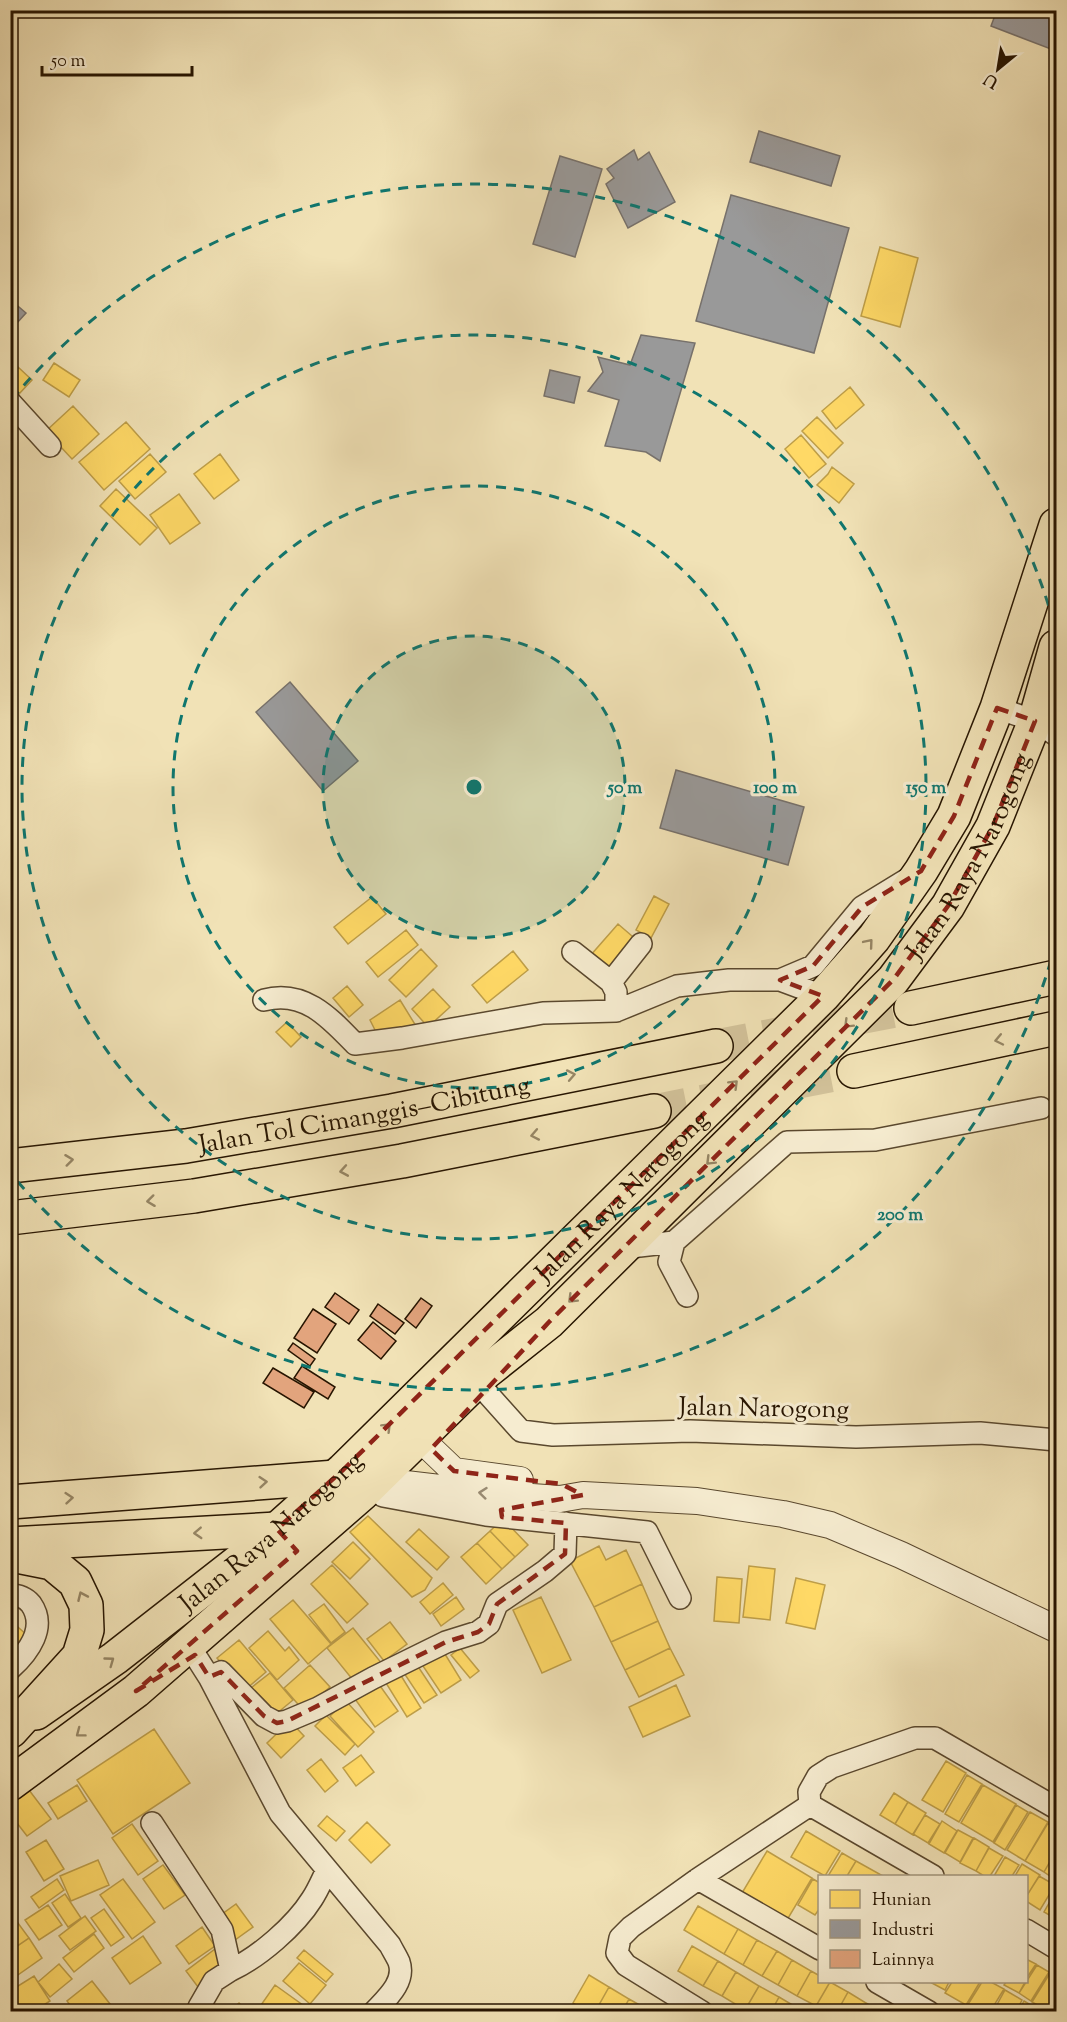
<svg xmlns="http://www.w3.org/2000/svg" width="1067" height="2022" font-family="'Sorts Mill Goudy',serif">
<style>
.homes{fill:#ffd966;stroke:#be9e48;stroke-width:1.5}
.industry{fill:#999;stroke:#77716b;stroke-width:1.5}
.building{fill:#e2a47d;stroke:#271501;stroke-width:1.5}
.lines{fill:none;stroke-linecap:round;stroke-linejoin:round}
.motorway-tunnel{stroke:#d3c39b;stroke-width:33;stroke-dasharray:33 16;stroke-linecap:butt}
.minor-casing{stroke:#5a482e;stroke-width:24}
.tertiary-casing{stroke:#5a482e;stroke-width:28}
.primary-casing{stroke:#271501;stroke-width:36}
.motorway-casing{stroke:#271501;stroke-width:36}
.minor{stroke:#f6ecd0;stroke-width:21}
.tertiary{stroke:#f6ecd0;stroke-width:26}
.primary{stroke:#f1e2b6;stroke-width:33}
.motorway{stroke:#f1e2b6;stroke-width:33}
.oneway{stroke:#968665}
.oneway2{stroke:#998b73}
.marked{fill:none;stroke:#8f2418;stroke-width:4.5;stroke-dasharray:12 8;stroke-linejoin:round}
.ring{fill:none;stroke:#0f766e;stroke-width:3;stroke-dasharray:10 8}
.labels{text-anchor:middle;stroke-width:6;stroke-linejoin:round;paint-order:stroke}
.street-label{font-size:26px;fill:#271501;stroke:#f6ecd0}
.centre{fill:#0f766e;stroke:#f6ecd0;stroke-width:3}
.ring-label{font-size:18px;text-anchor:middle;font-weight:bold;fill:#0f766e;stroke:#f6ecd0;stroke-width:6;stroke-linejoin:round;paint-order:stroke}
</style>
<rect width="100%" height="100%" fill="#f1e2b6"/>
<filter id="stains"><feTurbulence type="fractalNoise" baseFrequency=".00333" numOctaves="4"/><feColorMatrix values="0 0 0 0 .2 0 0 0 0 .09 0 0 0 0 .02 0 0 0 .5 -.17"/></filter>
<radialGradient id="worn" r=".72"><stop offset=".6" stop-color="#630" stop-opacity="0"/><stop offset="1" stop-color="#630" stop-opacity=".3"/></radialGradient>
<path class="homes" d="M880,247L918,258L900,327L861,316Z
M54,363L80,380L69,397L43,380Z
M18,367L32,380L19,394L10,387V376Z
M850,387L864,405L836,429L822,411Z
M73,406L99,434L72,459L46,431Z
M817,417L843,443L828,458L802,431Z
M126,422L150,449L104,490L79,462Z
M801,435L826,464L809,478L785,449Z
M150,454L166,472L135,499L119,481Z
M220,454L239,480L214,499L194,474Z
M832,467L854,484L839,503L817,485L828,474Z
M116,489L157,528L140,545L100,506Z
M179,494L200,523L170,544L150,515Z
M654,896L669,904L651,938L636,930Z
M372,897L386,914L348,944L334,927Z
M618,924L639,942L611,974L590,956Z
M406,930L418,945L378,977L366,962Z
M421,949L437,966L406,997L389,980Z
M513,951L528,970L487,1003L472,985Z
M347,986L363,1005L349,1017L333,998Z
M433,989L450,1007L428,1027L412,1009Z
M400,1000L416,1026L377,1034L370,1020Z
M287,1022L301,1037L291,1047L276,1032Z
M368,1516L432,1578L425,1590L412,1597L350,1532Z
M503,1519L528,1545L515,1557L490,1531Z
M419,1529L449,1557L437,1570L406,1542Z
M490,1531L515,1557L502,1569L477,1543Z
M353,1542L370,1559L350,1579L332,1562Z
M477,1543L502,1569L486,1584L461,1557Z
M599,1546L606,1560L626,1550L642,1584L594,1607L570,1561Z
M332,1565L368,1604L347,1623L311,1584Z
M749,1566L775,1569L770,1620L743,1617Z
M717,1577L742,1579L739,1623L714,1621Z
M796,1578L825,1585L815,1629L786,1623Z
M443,1583L453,1595L430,1614L420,1602Z
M642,1584L658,1621L611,1642L594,1607Z
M456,1597L464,1609L441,1626L433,1614Z
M541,1597L571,1660L542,1673L513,1610Z
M293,1600L331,1644L308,1664L270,1619Z
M324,1604L345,1632L331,1643L309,1615Z
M10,1620L28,1636L15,1651L10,1647Z
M658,1621L670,1648L625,1670L611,1642Z
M390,1622L407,1644L384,1661L367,1639Z
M353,1628L383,1665L357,1685L327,1648Z
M268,1631L285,1651L289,1647L299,1660L277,1680L249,1648Z
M239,1640L266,1672L245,1690L217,1658Z
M440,1646L461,1680L441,1693L419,1660Z
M460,1648L479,1671L470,1678L451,1655Z
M670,1648L684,1675L639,1697L625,1670Z
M415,1662L437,1695L424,1703L402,1670Z
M310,1665L330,1687L303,1710L284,1688Z
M270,1673L293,1700L270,1719L247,1691Z
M400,1674L421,1708L407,1717L386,1683Z
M378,1683L398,1711L375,1727L355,1699Z
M676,1685L690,1716L643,1737L629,1707Z
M346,1701L374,1732L358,1747L330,1716Z
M326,1715L355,1744L345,1755L315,1726Z
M290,1721L304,1736L281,1758L267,1743Z
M154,1729L190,1783L113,1834L77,1780Z
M361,1755L374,1772L356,1786L343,1768Z
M321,1759L338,1781L325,1792L307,1770Z
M946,1761L966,1773L943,1812L922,1800Z
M967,1775L982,1784L959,1822L945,1814Z
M77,1785L87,1801L58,1819L48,1803Z
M983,1785L1016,1804L993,1842L961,1823Z
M29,1790L51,1819L27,1836L10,1814V1804Z
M894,1793L908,1802L895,1824L880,1815Z
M908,1802L926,1813L913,1835L895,1824Z
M1016,1805L1028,1812L1005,1850L994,1843Z
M1030,1812L1048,1822L1025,1861L1007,1850Z
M925,1815L940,1824L928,1843L913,1834Z
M327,1816L345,1831L336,1841L318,1826Z
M942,1821L957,1831L944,1853L929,1844Z
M367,1822L390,1845L371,1863L349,1840Z
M1048,1823L1056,1828V1851L1044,1872L1025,1861Z
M132,1824L158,1861L138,1875L112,1838Z
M958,1830L973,1838L960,1862L945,1853Z
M806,1831L840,1851L825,1876L791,1857Z
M974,1838L989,1847L976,1871L960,1863Z
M46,1840L64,1869L44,1881L26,1852Z
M989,1848L1003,1856L990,1876H984L976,1871Z
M767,1851L812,1878L787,1920L742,1893Z
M1056,1851V1880L1044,1872Z
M842,1853L856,1861L847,1876H828Z
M1005,1857L1019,1865L1012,1876H994Z
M98,1860L109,1885L71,1901L60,1876Z
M856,1861L883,1876H847Z
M1022,1864L1040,1875L1026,1897V1876H1015Z
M163,1865L185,1895L164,1909L143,1879Z
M1039,1876L1055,1885L1040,1910L1026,1901V1897Z
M57,1879L64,1890L39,1908L31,1897Z
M123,1879L155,1922L132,1939L100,1895Z
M813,1879L820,1883V1908L815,1915L798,1905Z
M1056,1891V1919L1044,1912Z
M65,1894L81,1918L68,1927L52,1903Z
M236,1904L253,1927L235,1940L218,1917Z
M48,1905L62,1925L39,1940L25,1920Z
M698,1906L738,1929L724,1954L684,1930Z
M104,1909L124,1937L111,1946L91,1918Z
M85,1916L96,1931L70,1950L59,1936Z
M15,1919L29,1938L10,1951V1922Z
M202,1927L215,1946L189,1964L176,1946Z
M738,1929L757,1940L743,1965L724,1954Z
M94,1934L104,1948L74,1972L63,1958Z
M143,1936L161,1963L130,1984L112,1958Z
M29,1938L42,1958L15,1977L10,1970V1951Z
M757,1940L777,1951L762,1976L743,1965Z
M692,1946L718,1961L703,1986L678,1971Z
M215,1949L228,1965L198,1987L186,1971Z
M304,1950L333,1974L326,1982L297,1958Z
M777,1951L792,1960L778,1985L762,1976Z
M1026,1959L1036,1964L1026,1979Z
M792,1960L811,1971L797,1996L778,1985Z
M718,1961L736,1972L722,1996L703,1986Z
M299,1963L326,1985L310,2004L283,1981Z
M59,1964L72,1979L50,1997L38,1982Z
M1037,1965L1049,1972L1031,2001L1019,1993Z
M811,1971L820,1976V1982H830L816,2006L797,1996Z
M736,1972L759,1986L745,2010L722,1996Z
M1050,1973L1056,1977V1996L1048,2011L1032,2002Z
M589,1975L609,1987L595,2012H587L573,2003Z
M34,1976L50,2001L33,2012H10V1991Z
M92,1981L110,2004L100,2012H75L67,2001Z
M830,1982L848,1992L837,2012H824L816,2006Z
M930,1982H949L945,1990Z
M952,1982H980L966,2005L945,1993Z
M982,1982H991L1004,1989L990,2012H976L967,2006Z
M1006,1982H1025L1019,1993L1004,1985Z
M275,1985L307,2008L305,2012H271L261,2005Z
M759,1986L779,1997L771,2012H748L745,2010Z
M609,1987L629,1999L622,2012H595Z
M1005,1990L1022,2000L1016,2012H993Z
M848,1992L866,2003L861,2012H837Z
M1056,1996V2012H1051L1048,2010Z
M779,1997L801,2010L800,2012H771Z
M629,1999L652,2012H622Z
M1024,2001L1039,2010V2012H1018Z
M239,2003L247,2012H233L231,2010Z
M866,2003L881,2012H861Z
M259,2005L267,2012H253Z"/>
<path class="industry" d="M997,10H1056V51L991,26Z
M759,131L840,156L831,186L750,162Z
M634,150L638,160L649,152L675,202L628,228L606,184L614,178L607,169Z
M560,156L602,169L575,257L533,244Z
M731,195L849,228L814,353L696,321Z
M12,301L26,313L16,324L10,320V303Z
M641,335L695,343L660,461L646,452L605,446L619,400L588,391L603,372L598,357L630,365Z
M550,370L580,377L574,403L544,396Z
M290,682L358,761L323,791L256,712Z
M676,770L804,807L788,865L660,828Z"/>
<path class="building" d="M335,1293L359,1310L349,1324L325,1307Z
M421,1298L432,1306L416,1328L405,1319Z
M378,1304L404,1323L395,1334L370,1316Z
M313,1309L336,1324L317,1353L294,1338Z
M373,1322L396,1341L381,1359L358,1340Z
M293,1343L315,1359L310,1366L288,1350Z
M302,1366L335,1387L328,1399L294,1378Z
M273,1368L314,1392L304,1408L263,1383Z"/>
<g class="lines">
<path class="motorway-tunnel" d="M716,1046L911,1008
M654,1111L854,1071"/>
<defs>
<path id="minor" d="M10,402L50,446
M997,708L1035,721L1056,735
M573,952L611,982L616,992V1011
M780,980L813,966L862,907L911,877
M611,982L641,944
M264,1000C304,989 330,1018 355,1044L402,1038L543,1013L616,1011L677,986L729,980H780L823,996
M674,1242L669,1262L687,1296
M622,1248L674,1242L787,1142L875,1140L1041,1108
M487,1393L521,1431L553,1435L690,1431L856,1437L980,1433L1056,1440
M383,1496L486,1515L647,1532L680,1598
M10,1595C19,1595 25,1597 31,1604C47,1627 29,1652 10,1669
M195,1655L209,1677L280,1813L390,1945C393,1951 397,1957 399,1962C406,1982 386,1999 374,2012
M209,1677L221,1672L264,1716L277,1723L287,1721L318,1708L373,1678L446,1642L478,1632L489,1624L497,1604L545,1571L565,1554L566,1523
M810,1805L933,1876
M152,1823L222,1930L231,1970L214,1981L199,2007L200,2012
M698,1879L820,1949
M1026,1930L1056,1948
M231,1970C259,1957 295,1926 312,1899C318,1890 322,1880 327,1870
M877,1982L929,2012
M702,2012L626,1965L617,1953L620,1938L631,1927L698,1879L810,1805L809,1792L818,1776L832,1767L915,1738H935L1056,1808"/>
<path id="tertiary" d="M431,1449L454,1471L520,1480
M397,1483L491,1494L560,1499L583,1495L697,1501L783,1514L830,1525L901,1555L1056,1629"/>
<g id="primary">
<path id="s1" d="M36,1713L115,1658L257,1547L343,1470L823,996L874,938L921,871L954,816L997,708L1056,525"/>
<path id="s2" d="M10,1784L136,1691L363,1493L486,1372L549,1322L893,980L948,906L993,826L1035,721L1056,647"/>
</g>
<g id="motorway">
<path d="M911,1008L1056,977"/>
<path d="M854,1071L1056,1028"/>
<path id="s3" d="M10,1166L186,1146L392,1111L716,1046"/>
<path d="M10,1218L194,1196L402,1161L654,1111"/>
<path d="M10,1502L336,1477"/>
<path d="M10,1544L277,1529"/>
<path d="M11,1731L79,1656L87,1630L86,1605L75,1582L52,1563L12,1555"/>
</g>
</defs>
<use href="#minor" class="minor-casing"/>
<use href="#tertiary" class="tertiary-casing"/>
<use href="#primary" class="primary-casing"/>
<use href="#motorway" class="motorway-casing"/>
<use href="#minor" class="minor"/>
<use href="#tertiary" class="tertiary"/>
<use href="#primary" class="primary"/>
<use href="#motorway" class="motorway"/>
</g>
<defs><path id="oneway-chevron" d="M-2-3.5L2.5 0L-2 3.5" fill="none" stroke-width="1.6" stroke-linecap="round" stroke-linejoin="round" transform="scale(1.5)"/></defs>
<g class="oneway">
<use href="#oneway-chevron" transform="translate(869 943) rotate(-50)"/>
<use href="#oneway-chevron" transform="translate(848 1024) rotate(135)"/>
<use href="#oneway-chevron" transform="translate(999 1040) rotate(168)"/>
<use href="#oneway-chevron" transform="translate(571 1075) rotate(-11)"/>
<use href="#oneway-chevron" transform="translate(734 1084) rotate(-45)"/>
<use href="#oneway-chevron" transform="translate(535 1135) rotate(169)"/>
<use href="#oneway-chevron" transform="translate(69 1160) rotate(-7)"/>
<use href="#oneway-chevron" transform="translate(710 1161) rotate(135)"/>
<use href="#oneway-chevron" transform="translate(344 1171) rotate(170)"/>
<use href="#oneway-chevron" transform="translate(151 1201) rotate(173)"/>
<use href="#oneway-chevron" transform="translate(572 1299) rotate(135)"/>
<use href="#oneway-chevron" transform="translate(387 1427) rotate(-45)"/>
<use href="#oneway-chevron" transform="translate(263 1482) rotate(-5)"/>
<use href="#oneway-chevron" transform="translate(69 1498) rotate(-5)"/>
<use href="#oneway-chevron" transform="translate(198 1533) rotate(177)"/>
<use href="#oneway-chevron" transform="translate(82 1596) rotate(-114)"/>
<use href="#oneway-chevron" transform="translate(110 1661) rotate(-36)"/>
<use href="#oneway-chevron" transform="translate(80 1733) rotate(143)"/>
</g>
<use class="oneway2" href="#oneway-chevron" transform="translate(483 1493) rotate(-174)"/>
<path class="marked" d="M997,708L1035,721L993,826L948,906L893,980L549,1322L431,1449L454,1471L561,1484L583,1495L501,1510L502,1517L566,1523L565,1554L497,1604L489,1624L478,1632L446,1642L287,1721L277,1723L264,1716L221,1672L209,1677L195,1655L136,1691L297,1551L277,1529L343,1470L823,996L780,980L813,966L862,907L921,871L954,816Z"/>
<circle cx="474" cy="787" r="151" fill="#0f766e" fill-opacity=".12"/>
<g class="ring">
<circle cx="474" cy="787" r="151"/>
<circle cx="474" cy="787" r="301"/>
<circle cx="474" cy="787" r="452"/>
<path d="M1056 943A603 603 0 0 1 12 1175M12 399A603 603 0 0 1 1056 631"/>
</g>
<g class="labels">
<g class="street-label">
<text dy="9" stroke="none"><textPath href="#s2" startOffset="1342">Jalan Raya Narogong</textPath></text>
<text dy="9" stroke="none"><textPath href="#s3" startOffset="358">Jalan Tol Cimanggis–Cibitung</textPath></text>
<text dy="9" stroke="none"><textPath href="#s1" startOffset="783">Jalan Raya Narogong</textPath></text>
<text transform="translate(764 1407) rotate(1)" y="9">Jalan Narogong</text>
<text dy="9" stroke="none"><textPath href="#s1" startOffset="297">Jalan Raya Narogong</textPath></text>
</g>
</g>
<circle cx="474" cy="787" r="9" class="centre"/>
<g class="ring-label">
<text x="625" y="793">50 m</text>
<text x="775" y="793">100 m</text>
<text x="926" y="793">150 m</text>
<text x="900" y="1220">200 m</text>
</g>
<rect width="1067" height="2022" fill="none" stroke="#f1e2b6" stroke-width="36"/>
<rect x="12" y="12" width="1043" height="1998" fill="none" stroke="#271501" stroke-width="3"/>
<rect x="18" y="18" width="1031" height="1986" fill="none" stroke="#271501" stroke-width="1.5"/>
<rect x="818" y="1875" width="210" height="108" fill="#f6ecd0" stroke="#a3967d" stroke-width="1.5"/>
<rect x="830" y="1890" width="30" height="18" fill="#ffd966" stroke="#a3967d" stroke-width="1.5"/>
<text x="872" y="1905" font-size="18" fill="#271501">Hunian</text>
<rect x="830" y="1920" width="30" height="18" fill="#999999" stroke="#a3967d" stroke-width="1.5"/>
<text x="872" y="1935" font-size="18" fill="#271501">Industri</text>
<rect x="830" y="1950" width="30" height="18" fill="#e2a47d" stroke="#a3967d" stroke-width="1.5"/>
<text x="872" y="1965" font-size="18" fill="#271501">Lainnya</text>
<g transform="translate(998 69) rotate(210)" stroke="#f6ecd0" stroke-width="4.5" paint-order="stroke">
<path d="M0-4.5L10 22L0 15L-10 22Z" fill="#271501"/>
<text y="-9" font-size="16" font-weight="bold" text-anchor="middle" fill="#271501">U</text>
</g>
<path d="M42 66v9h150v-9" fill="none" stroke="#271501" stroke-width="3"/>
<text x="51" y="66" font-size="18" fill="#271501" stroke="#f6ecd0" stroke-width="4.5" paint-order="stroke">50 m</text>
<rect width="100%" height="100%" filter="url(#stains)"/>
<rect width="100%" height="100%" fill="url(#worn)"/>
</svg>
